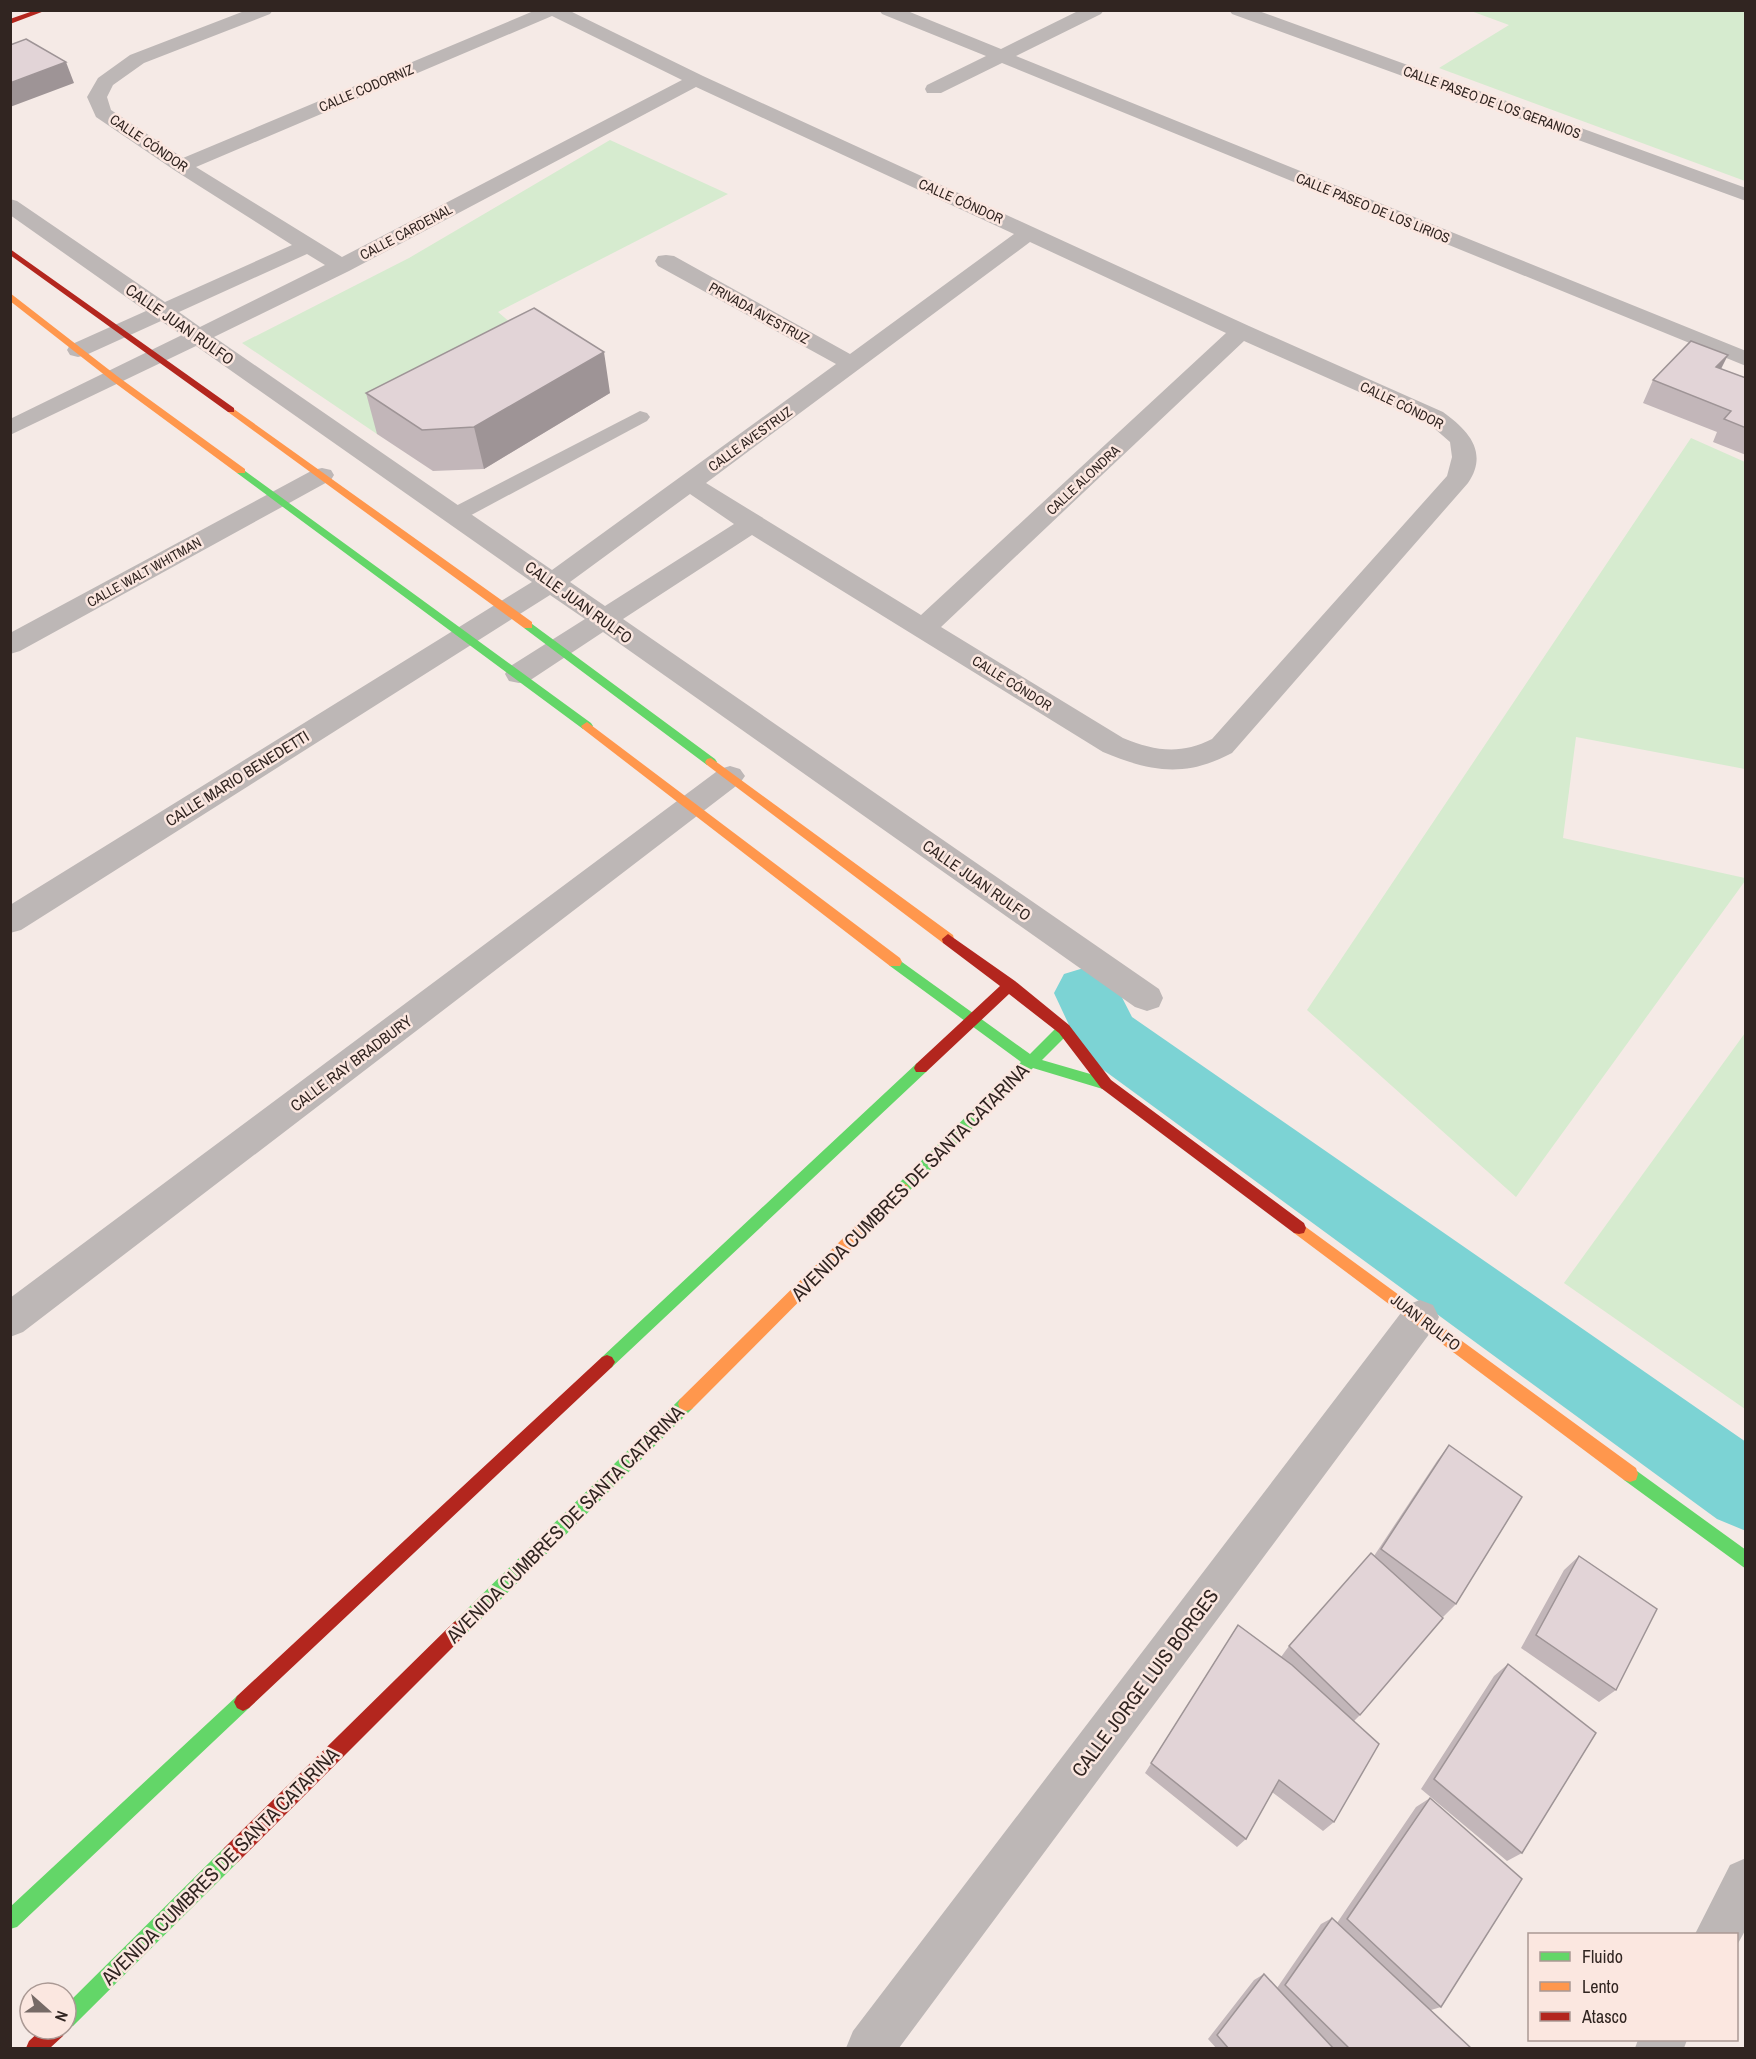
<svg xmlns="http://www.w3.org/2000/svg" width="1756" height="2059" font-family="'Archivo Narrow',sans-serif">
<style>
.green{fill:#d6ebcf}
.lines{fill:none;stroke-linecap:round;stroke-linejoin:round}
.canal{fill:#7cd3d4;fill-rule:evenodd}
.lane{fill:#bdb7b6;fill-rule:evenodd}
.street{fill:#bdb7b6;fill-rule:evenodd}
.fast{fill:#63d668;fill-rule:evenodd}
.slow{fill:#ff974d;fill-rule:evenodd}
.jam{fill:#b3261e;fill-rule:evenodd}
.wall{fill:#c2b6b9}
.shaded-wall{fill:#9e9496}
.building{fill:#e2d4d7;stroke:#9e9496;stroke-width:1.5}
.labels{text-anchor:middle;stroke-width:5;stroke-linejoin:round;paint-order:stroke}
.far-street-label{font-size:14px;fill:#312521;stroke:#fbe7e0}
.street-label{font-size:16px;fill:#312521;stroke:#fbe7e0}
.near-street-label{font-size:20px;fill:#312521;stroke:#fbe7e0}
</style>
<rect width="100%" height="100%" fill="#f5eae6"/>
<path class="green" d="M1471,11H1745V181L1439,68L1509,25Z
M610,140L728,194L498,312L541,349L377,434L242,343L409,258Z
M1691,438L1745,462V769L1576,737L1563,838L1745,878V881L1516,1197L1307,1010Z
M1745,1033V1409L1564,1283Z"/>
<g class="lines">
<path class="canal" d="M1087,967L1110,974L1132,1017L1746,1442V1531L1717,1519L1083,1055L1054,993L1064,974Z"/>
<path class="lane" d="M640,411L647,413L650,417L647,421L462,520L455,521L448,520L445,515L448,510Z"/>
<path class="street" d="M247,10H273L270,14L144,63L113,85L107,97L111,110L183,158L536,10H568L703,76L1249,326L1443,412C1468,430 1489,452 1468,483L1232,753C1185,778 1151,772 1103,752L752,535L623,619L1159,989L1163,998L1159,1007L1147,1011L1135,1007L603,632L529,681L519,683L509,681L505,674L509,667L585,619L550,595L21,930L10,933V905L532,582L196,346L10,435V419L182,335L161,321L86,355L78,357L70,355L67,350L70,345L146,311L10,215V199L17,201L165,302L292,245L174,170L96,117L87,97L98,78L130,55ZM552,16L682,80L342,257L196,167ZM696,87L1014,234L850,354L674,256L666,255L658,256L655,261L658,266L836,364L552,570L214,337L349,271ZM1030,242L1226,333L921,615L706,483ZM307,254L325,265L200,327L179,312ZM1244,341L1427,422L1450,442L1452,457L1447,476L1212,739C1181,755 1154,751 1123,738L941,627ZM690,494L734,524L605,606L570,582Z
M879,10H905L1001,49L1080,10H1104L1101,14L1016,56L1746,351V366L1002,63L941,93H927L925,89L927,85L986,56L882,14Z
M1229,10H1256L1746,188V201L1232,14Z
M322,468L331,470L334,475L331,480L20,651L10,654V633L313,470Z
M730,766L740,769L745,776L740,783L23,1332L10,1337V1298L720,769Z
M1420,1300L1433,1305L1439,1317L1433,1329L899,2048H846L853,2031L1407,1305Z
M1746,1858V1929L1736,1947V1934H1695L1730,1865Z
M1638,2040H1687L1684,2048H1635Z"/>
<path class="fast" d="M241,468L591,723L593,726L591,729H583L237,473V469Z
M528,621L715,759L717,762L715,765H707L524,628V622Z
M895,957L1030,1054L1059,1025H1069L1071,1029L1069,1033L1042,1060L1111,1080L1113,1084L1111,1088L1106,1090L1033,1068L907,1193L902,1195L897,1193L895,1189L897,1185L1021,1062L890,966L888,962Z
M921,1062L926,1064L928,1068L926,1072L612,1367L607,1369L602,1367L599,1362L602,1357L916,1064Z
M686,1397L692,1399L694,1404L692,1409L466,1634L460,1637L454,1634L451,1628L454,1622L680,1399Z
M1630,1466L1746,1550V1569L1624,1480L1622,1474L1624,1468Z
M243,1693L249,1696L252,1702L249,1708L17,1927L10,1929V1907L237,1696Z
M231,1846L238,1848L240,1855L238,1862L73,2026L66,2029V2005L224,1848Z"/>
<path class="slow" d="M10,293L117,376L245,469V473H237L111,380L10,301Z
M231,407L532,622V628H524L228,412V408Z
M587,722L900,958L902,962L900,966H890L583,729L581,726Z
M711,758L953,935L954,939L953,943H943L707,765L705,762L707,759Z
M902,1183L907,1185L909,1189L907,1193L692,1409L686,1411L680,1409L678,1404L680,1399L897,1185Z
M1299,1222L1636,1468L1638,1474L1636,1480L1630,1482L1624,1480L1294,1233L1292,1228L1294,1223Z"/>
<path class="jam" d="M36,10H47L10,24V19Z
M10,249L234,408V412H228L10,255Z
M948,934L1015,981L1069,1025L1111,1080L1304,1223L1306,1228L1304,1233L1299,1234L1294,1233L1101,1088L1059,1033L1009,994L926,1072H916L914,1068L916,1064L1000,986L943,943L942,939Z
M607,1355L612,1357L615,1362L612,1367L249,1708L243,1711L237,1708L234,1702L237,1696L602,1357Z
M460,1619L466,1622L469,1628L466,1634L238,1862L231,1864L224,1862L222,1855L224,1848L454,1622Z
M42,2029H66L63,2036L50,2048H26L29,2041Z"/>
</g>
<path class="wall" d="M1721,369L1746,378V455L1713,442L1717,432L1643,403L1653,380Z
M366,393H610L484,469L433,471L377,434Z
M1449,1445L1456,1604L1443,1617L1434,1610L1360,1715L1354,1721L1334,1822L1323,1831L1272,1792L1246,1839L1237,1847L1145,1773L1238,1625L1281,1657L1289,1646L1374,1556L1437,1461Z
M1579,1556L1616,1690L1599,1702L1521,1648L1564,1570Z
M1508,1664L1522,1853L1507,1861L1421,1789L1494,1676Z
M1430,1798L1441,2007L1431,2010L1472,2049H1217L1208,2039L1254,1980L1264,1974L1277,1988L1321,1924L1332,1918L1337,1923L1416,1807Z"/>
<path class="shaded-wall" d="M66,62L74,83L10,107V83Z
M604,352L610,393L484,469L474,427Z
M1728,355L1717,377L1716,367Z"/>
<path class="building" d="M26,39L66,62L10,83V45Z
M534,308L604,352L474,427L422,430L366,393Z
M1691,341L1728,355L1716,367L1746,378V428L1724,419L1731,411L1653,380Z
M1449,1445L1522,1497L1456,1604L1381,1549Z
M1371,1553L1443,1618L1360,1715L1289,1646Z
M1579,1556L1657,1609L1616,1690L1536,1635Z
M1238,1625L1292,1665L1379,1744L1334,1822L1279,1780L1246,1839L1151,1763Z
M1508,1664L1596,1733L1522,1853L1434,1779Z
M1430,1798L1522,1879L1441,2007L1347,1919Z
M1332,1918L1472,2049H1350L1285,1985Z
M1264,1974L1334,2049H1229L1217,2035Z"/>
<g class="labels">
<g class="far-street-label">
<text transform="translate(366 88) rotate(-23)" y="5">CALLE CODORNIZ</text>
<text transform="translate(1492 102) rotate(20)" y="5">CALLE PASEO DE LOS GERANIOS</text>
<text transform="translate(149 143) rotate(34)" y="5">CALLE CÓNDOR</text>
<text transform="translate(961 201) rotate(24)" y="5">CALLE CÓNDOR</text>
<text transform="translate(1373 208) rotate(22)" y="5">CALLE PASEO DE LOS LIRIOS</text>
<text transform="translate(406 232) rotate(-28)" y="5">CALLE CARDENAL</text>
<text transform="translate(759 313) rotate(29)" y="5">PRIVADA AVESTRUZ</text>
<text transform="translate(1402 405) rotate(26)" y="5">CALLE CÓNDOR</text>
<text transform="translate(750 439) rotate(-36)" y="5">CALLE AVESTRUZ</text>
<text transform="translate(1083 480) rotate(-43)" y="5">CALLE ALONDRA</text>
<text transform="translate(144 572) rotate(-29)" y="5">CALLE WALT WHITMAN</text>
<text transform="translate(1012 683) rotate(32)" y="5">CALLE CÓNDOR</text>
</g>
<g class="street-label">
<text transform="translate(180 324) rotate(35)" y="6">CALLE JUAN RULFO</text>
<text transform="translate(579 602) rotate(36)" y="6">CALLE JUAN RULFO</text>
<text transform="translate(237 778) rotate(-32)" y="6">CALLE MARIO BENEDETTI</text>
<text transform="translate(977 880) rotate(35)" y="6">CALLE JUAN RULFO</text>
<text transform="translate(351 1063) rotate(-37)" y="6">CALLE RAY BRADBURY</text>
<text transform="translate(1426 1322) rotate(37)" y="6">JUAN RULFO</text>
</g>
<g class="near-street-label">
<text transform="translate(910 1182) rotate(-45)" y="7">AVENIDA CUMBRES DE SANTA CATARINA</text>
<text transform="translate(565 1524) rotate(-45)" y="7">AVENIDA CUMBRES DE SANTA CATARINA</text>
<text transform="translate(1145 1683) rotate(-53)" y="7">CALLE JORGE LUIS BORGES</text>
<text transform="translate(220 1866) rotate(-45)" y="7">AVENIDA CUMBRES DE SANTA CATARINA</text>
</g>
</g>
<rect width="1756" height="2059" fill="none" stroke="#312521" stroke-width="24"/>
<rect x="1528" y="1933" width="210" height="108" fill="#fbe7e0" stroke="#aa9994" stroke-width="1.5"/>
<rect x="1540" y="1952" width="30" height="9" fill="#63d668" stroke="#aa9994" stroke-width="1.5"/>
<text x="1582" y="1963" font-size="18" fill="#312521">Fluido</text>
<rect x="1540" y="1982" width="30" height="9" fill="#ff974d" stroke="#aa9994" stroke-width="1.5"/>
<text x="1582" y="1993" font-size="18" fill="#312521">Lento</text>
<rect x="1540" y="2012" width="30" height="9" fill="#b3261e" stroke="#aa9994" stroke-width="1.5"/>
<text x="1582" y="2023" font-size="18" fill="#312521">Atasco</text>
<g transform="translate(48 2011) rotate(111)"><circle r="28" fill="#fbe7e0" stroke="#aa9994" stroke-width="1.5"/>
<path d="M0-4.5L10 22L0 15L-10 22Z" fill="#766a66"/>
<text y="-9" font-size="16" font-weight="bold" text-anchor="middle" fill="#312521">N</text>
</g>
</svg>
